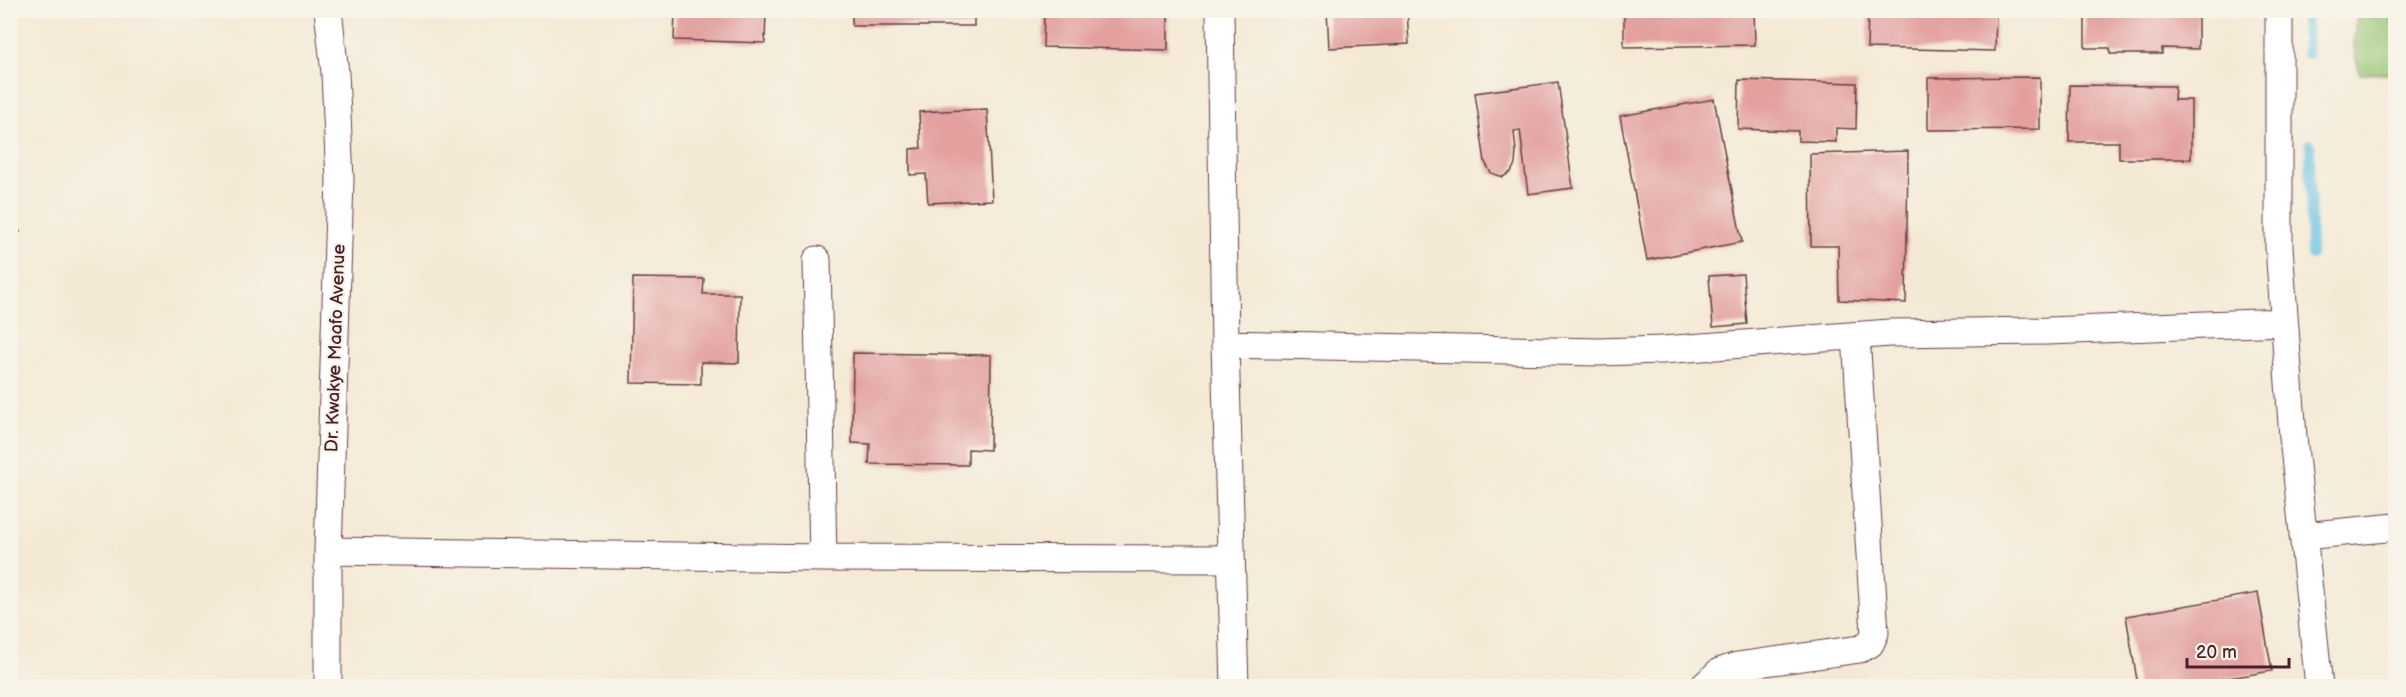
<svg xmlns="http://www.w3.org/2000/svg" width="2406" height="697" font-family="'Balsamiq Sans',sans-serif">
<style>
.green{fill:#96c574;stroke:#707250;stroke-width:1.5}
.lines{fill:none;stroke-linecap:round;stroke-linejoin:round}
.stream{stroke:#66c1e4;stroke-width:10}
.building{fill:#e3a09f}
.minor-casing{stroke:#643d44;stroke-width:29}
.minor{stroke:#fff;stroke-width:27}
.labels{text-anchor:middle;stroke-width:4.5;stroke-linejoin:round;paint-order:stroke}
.street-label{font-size:18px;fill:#4a1f2b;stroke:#f7f3e8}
</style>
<rect width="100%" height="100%" fill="#f7f3e8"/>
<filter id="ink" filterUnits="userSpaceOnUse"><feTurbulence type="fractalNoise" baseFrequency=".0167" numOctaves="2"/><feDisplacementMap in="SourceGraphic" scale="12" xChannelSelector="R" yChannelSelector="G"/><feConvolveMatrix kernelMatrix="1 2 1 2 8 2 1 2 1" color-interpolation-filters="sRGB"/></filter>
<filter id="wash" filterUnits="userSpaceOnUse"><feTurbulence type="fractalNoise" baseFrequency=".008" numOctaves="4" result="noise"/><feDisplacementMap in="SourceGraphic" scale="24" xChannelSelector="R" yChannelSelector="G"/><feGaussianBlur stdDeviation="1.35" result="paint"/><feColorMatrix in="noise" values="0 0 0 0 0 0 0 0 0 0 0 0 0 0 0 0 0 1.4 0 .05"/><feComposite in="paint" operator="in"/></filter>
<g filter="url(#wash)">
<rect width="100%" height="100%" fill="#f4e9d4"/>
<path class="green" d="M2359,11H2389L2395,31V73L2361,74C2352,53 2352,32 2359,11Z"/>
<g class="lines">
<path class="stream" d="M2306,10L2307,54
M2310,144L2311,256"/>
</g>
<g id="blocks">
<path class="building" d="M675,10H766L765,43L674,40Z
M852,10H974V26H852Z
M1044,10H1168V50L1043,47Z
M1327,10H1407L1409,44L1329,48Z
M1624,10H1754L1755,45L1624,47Z
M1868,10H1996L1995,51L1867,48Z
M2085,10H2198V49L2162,48V54H2110V48H2085Z
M2040,77V129L1928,130V78Z
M1739,80L1857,83L1856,129L1836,128V142L1798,141V131L1738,129Z
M1558,82L1573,188L1528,194L1520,130L1514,131L1516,152L1515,164L1511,172L1503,177L1491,173L1485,162L1475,93Z
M2070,85L2175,86L2174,100H2191V159H2119V142H2069Z
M1714,99L1742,242L1647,260L1620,116Z
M987,109L992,200L928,203L926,174L910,175V149L921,148L919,112Z
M1908,151L1906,303L1839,300L1838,246H1811L1810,154Z
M10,214L20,232L10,238Z
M1743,274L1747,324L1713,327L1709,276Z
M633,278L704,279L703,294H740L739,363L701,362V384L631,383Z
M853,353L991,355L990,450L968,449V465L869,464L870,444L852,443Z
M2258,593L2272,671L2182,686H2138L2126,616Z"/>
</g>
</g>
<g filter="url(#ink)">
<use href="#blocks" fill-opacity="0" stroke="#643d44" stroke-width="1.5"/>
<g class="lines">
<defs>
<path id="minor" d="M1220,10L1225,344L1235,686
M2279,10V247L2293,437L2319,686
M817,260L823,558
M1225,344L1599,352L1662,350L1890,333L2047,331L2284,322
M2303,536L2396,527
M328,551L823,558L1231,559
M328,686V551L340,180L335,73L328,10
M1704,686L1719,672L1737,666L1860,649L1870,644L1875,633L1856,336"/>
</defs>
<use href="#minor" class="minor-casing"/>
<use href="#minor" class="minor"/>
</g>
</g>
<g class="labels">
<g class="street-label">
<text transform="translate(335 348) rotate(-88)" y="6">Dr. Kwakye Maafo Avenue</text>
</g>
</g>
<rect width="2406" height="697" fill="none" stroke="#f7f3e8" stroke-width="36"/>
<path d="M2187 658v9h102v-9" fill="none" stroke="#4a1f2b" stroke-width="3"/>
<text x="2196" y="658" font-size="18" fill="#4a1f2b" stroke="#f7f3e8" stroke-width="4.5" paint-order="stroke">20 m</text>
</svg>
